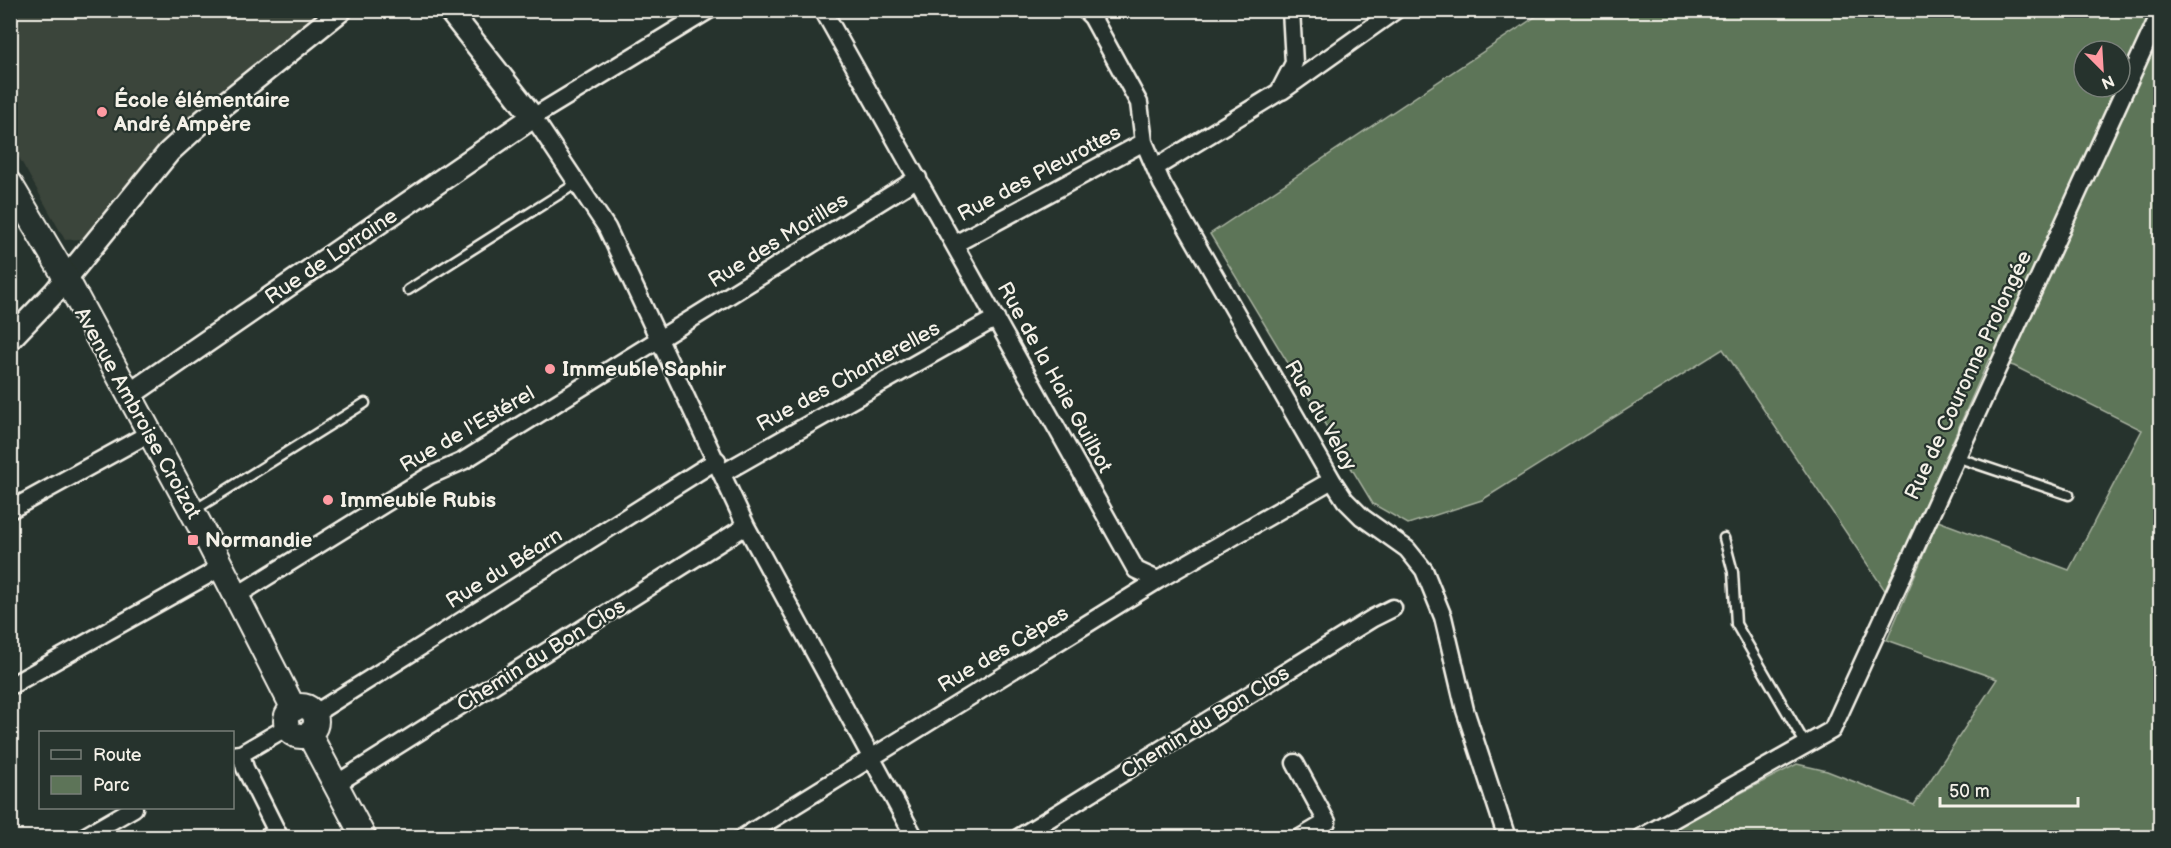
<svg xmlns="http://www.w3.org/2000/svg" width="2171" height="848" font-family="'Balsamiq Sans',sans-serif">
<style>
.built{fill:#3b443a}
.green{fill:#5d7458;stroke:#a8b2a0;stroke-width:1.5;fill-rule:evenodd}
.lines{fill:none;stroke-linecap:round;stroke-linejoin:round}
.service-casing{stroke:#f4f1e8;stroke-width:13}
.minor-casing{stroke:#f4f1e8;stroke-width:21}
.tertiary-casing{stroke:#f4f1e8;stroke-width:26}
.secondary-casing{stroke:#f4f1e8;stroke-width:28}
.service{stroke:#26332d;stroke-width:8}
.minor{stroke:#26332d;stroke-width:16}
.tertiary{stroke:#26332d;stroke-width:21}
.secondary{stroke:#26332d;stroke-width:24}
.poi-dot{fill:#ff9aa2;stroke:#26332d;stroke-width:2}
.labels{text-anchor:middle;stroke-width:4.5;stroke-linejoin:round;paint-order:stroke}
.poi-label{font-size:21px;font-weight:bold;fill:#f4f1e8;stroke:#26332d;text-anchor:start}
.street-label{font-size:21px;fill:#f4f1e8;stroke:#26332d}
</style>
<rect width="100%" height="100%" fill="#26332d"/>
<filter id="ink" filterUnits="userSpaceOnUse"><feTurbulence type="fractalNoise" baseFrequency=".0167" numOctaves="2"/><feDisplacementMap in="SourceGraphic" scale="12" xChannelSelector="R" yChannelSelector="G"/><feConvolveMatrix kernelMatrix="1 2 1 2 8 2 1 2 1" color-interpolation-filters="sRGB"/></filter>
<g filter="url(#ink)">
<path class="built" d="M11,11H328L217,92L171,132L82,239L65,240L11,143Z"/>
<path class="green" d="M1544,11H2160V837H1656L1797,764L1827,771L1914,805L1997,679L1887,640L1938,521L2069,570L2142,430L2014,366L1989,359L1886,592L1723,349L1482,500L1408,524L1373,504L1210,234ZM2084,51H2120V87H2084Z"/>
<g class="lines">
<defs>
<path id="service" d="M408,290L577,183
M1956,457L2069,495
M193,511L365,403
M1724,538L1733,572L1736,624L1806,745
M258,838L276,828"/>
<path id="minor" d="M709,10L533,117L607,228L746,526L915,838
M823,10L1136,570L1158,580L1332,480
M1085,10L1092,17L1139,103L1144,142L1162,184L1332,480L1345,500L1362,517L1407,549L1424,570L1443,617L1465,710L1507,838
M1282,91L1396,10
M1155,168L1279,92L1294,63L1291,10
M955,244L1144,142
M723,473L996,318
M10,510L150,433
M236,596L429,476L463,461L918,178
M10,686L222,567
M314,714L717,460
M241,754L245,768L280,838
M232,755L241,754L287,727
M1295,763L1327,822L1300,838
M336,784L746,526
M82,838L134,808
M742,838L1158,580
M1018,838L1373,618L1393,608
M1640,838L1832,730L2160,13"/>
<path id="tertiary" d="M10,339L55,292L169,152L203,121L341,10
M129,395L533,117L449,10"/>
<path id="secondary" d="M10,184L66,278L205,535L294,709
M286 721a15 15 0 1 1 30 0a15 15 0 1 1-30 0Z
M309,734L364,838"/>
</defs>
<use href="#service" class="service-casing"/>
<use href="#minor" class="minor-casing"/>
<use href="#tertiary" class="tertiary-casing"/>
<use href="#secondary" class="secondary-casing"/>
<use href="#service" class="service"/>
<use href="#minor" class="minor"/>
<use href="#tertiary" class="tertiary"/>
<use href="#secondary" class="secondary"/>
</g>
</g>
<g class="poi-dot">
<circle cx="102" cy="112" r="6"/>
<circle cx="550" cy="369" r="6"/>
<circle cx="328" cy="500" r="6"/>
<rect x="187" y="534" width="12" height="12" rx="3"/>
</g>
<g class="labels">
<g class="poi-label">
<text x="114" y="107">École élémentaire<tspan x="114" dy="24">André Ampère</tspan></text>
<text x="562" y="376">Immeuble Saphir</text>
<text x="340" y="507">Immeuble Rubis</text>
<text x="205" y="547">Normandie</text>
</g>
<g class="street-label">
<text transform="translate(1039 173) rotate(-28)" y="7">Rue des Pleurottes</text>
<text transform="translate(778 240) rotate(-32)" y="7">Rue des Morilles</text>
<text transform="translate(331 256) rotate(-34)" y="7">Rue de Lorraine</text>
<text transform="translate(1968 375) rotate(-65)" y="7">Rue de Couronne Prolongée</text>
<text transform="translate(848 376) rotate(-29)" y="7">Rue des Chanterelles</text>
<text transform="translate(1055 377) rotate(61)" y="7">Rue de la Haie Guilbot</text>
<text transform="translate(138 413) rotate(61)" y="7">Avenue Ambroise Croizat</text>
<text transform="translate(1321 415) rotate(60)" y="7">Rue du Velay</text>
<text transform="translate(467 429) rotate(-30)" y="7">Rue de l'Estérel</text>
<text transform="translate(504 568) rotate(-32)" y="7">Rue du Béarn</text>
<text transform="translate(1003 649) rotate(-31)" y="7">Rue des Cèpes</text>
<text transform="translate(541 655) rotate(-32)" y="7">Chemin du Bon Clos</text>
<text transform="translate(1205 722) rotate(-32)" y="7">Chemin du Bon Clos</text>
</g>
</g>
<rect width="2171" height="848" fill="none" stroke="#26332d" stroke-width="36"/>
<rect x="18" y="18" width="2135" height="812" fill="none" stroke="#f4f1e8" stroke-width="2" filter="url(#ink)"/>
<rect x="39" y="731" width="195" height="78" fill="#26332d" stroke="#787f78" stroke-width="1.5"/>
<rect x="51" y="750" width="30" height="9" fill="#26332d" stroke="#787f78" stroke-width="1.5"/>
<text x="93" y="761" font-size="18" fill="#f4f1e8">Route</text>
<rect x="51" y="776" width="30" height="18" fill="#5d7458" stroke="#787f78" stroke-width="1.5"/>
<text x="93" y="791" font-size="18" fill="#f4f1e8">Parc</text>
<g transform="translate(2102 69) rotate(156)"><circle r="28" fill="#26332d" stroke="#787f78" stroke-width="1.5"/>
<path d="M0-4.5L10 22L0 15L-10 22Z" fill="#ff9aa2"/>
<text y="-9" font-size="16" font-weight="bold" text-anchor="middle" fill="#f4f1e8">N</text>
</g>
<path d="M1940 797v9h138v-9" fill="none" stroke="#f4f1e8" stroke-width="3"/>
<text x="1949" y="797" font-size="18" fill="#f4f1e8" stroke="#26332d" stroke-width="4.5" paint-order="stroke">50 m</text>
</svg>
